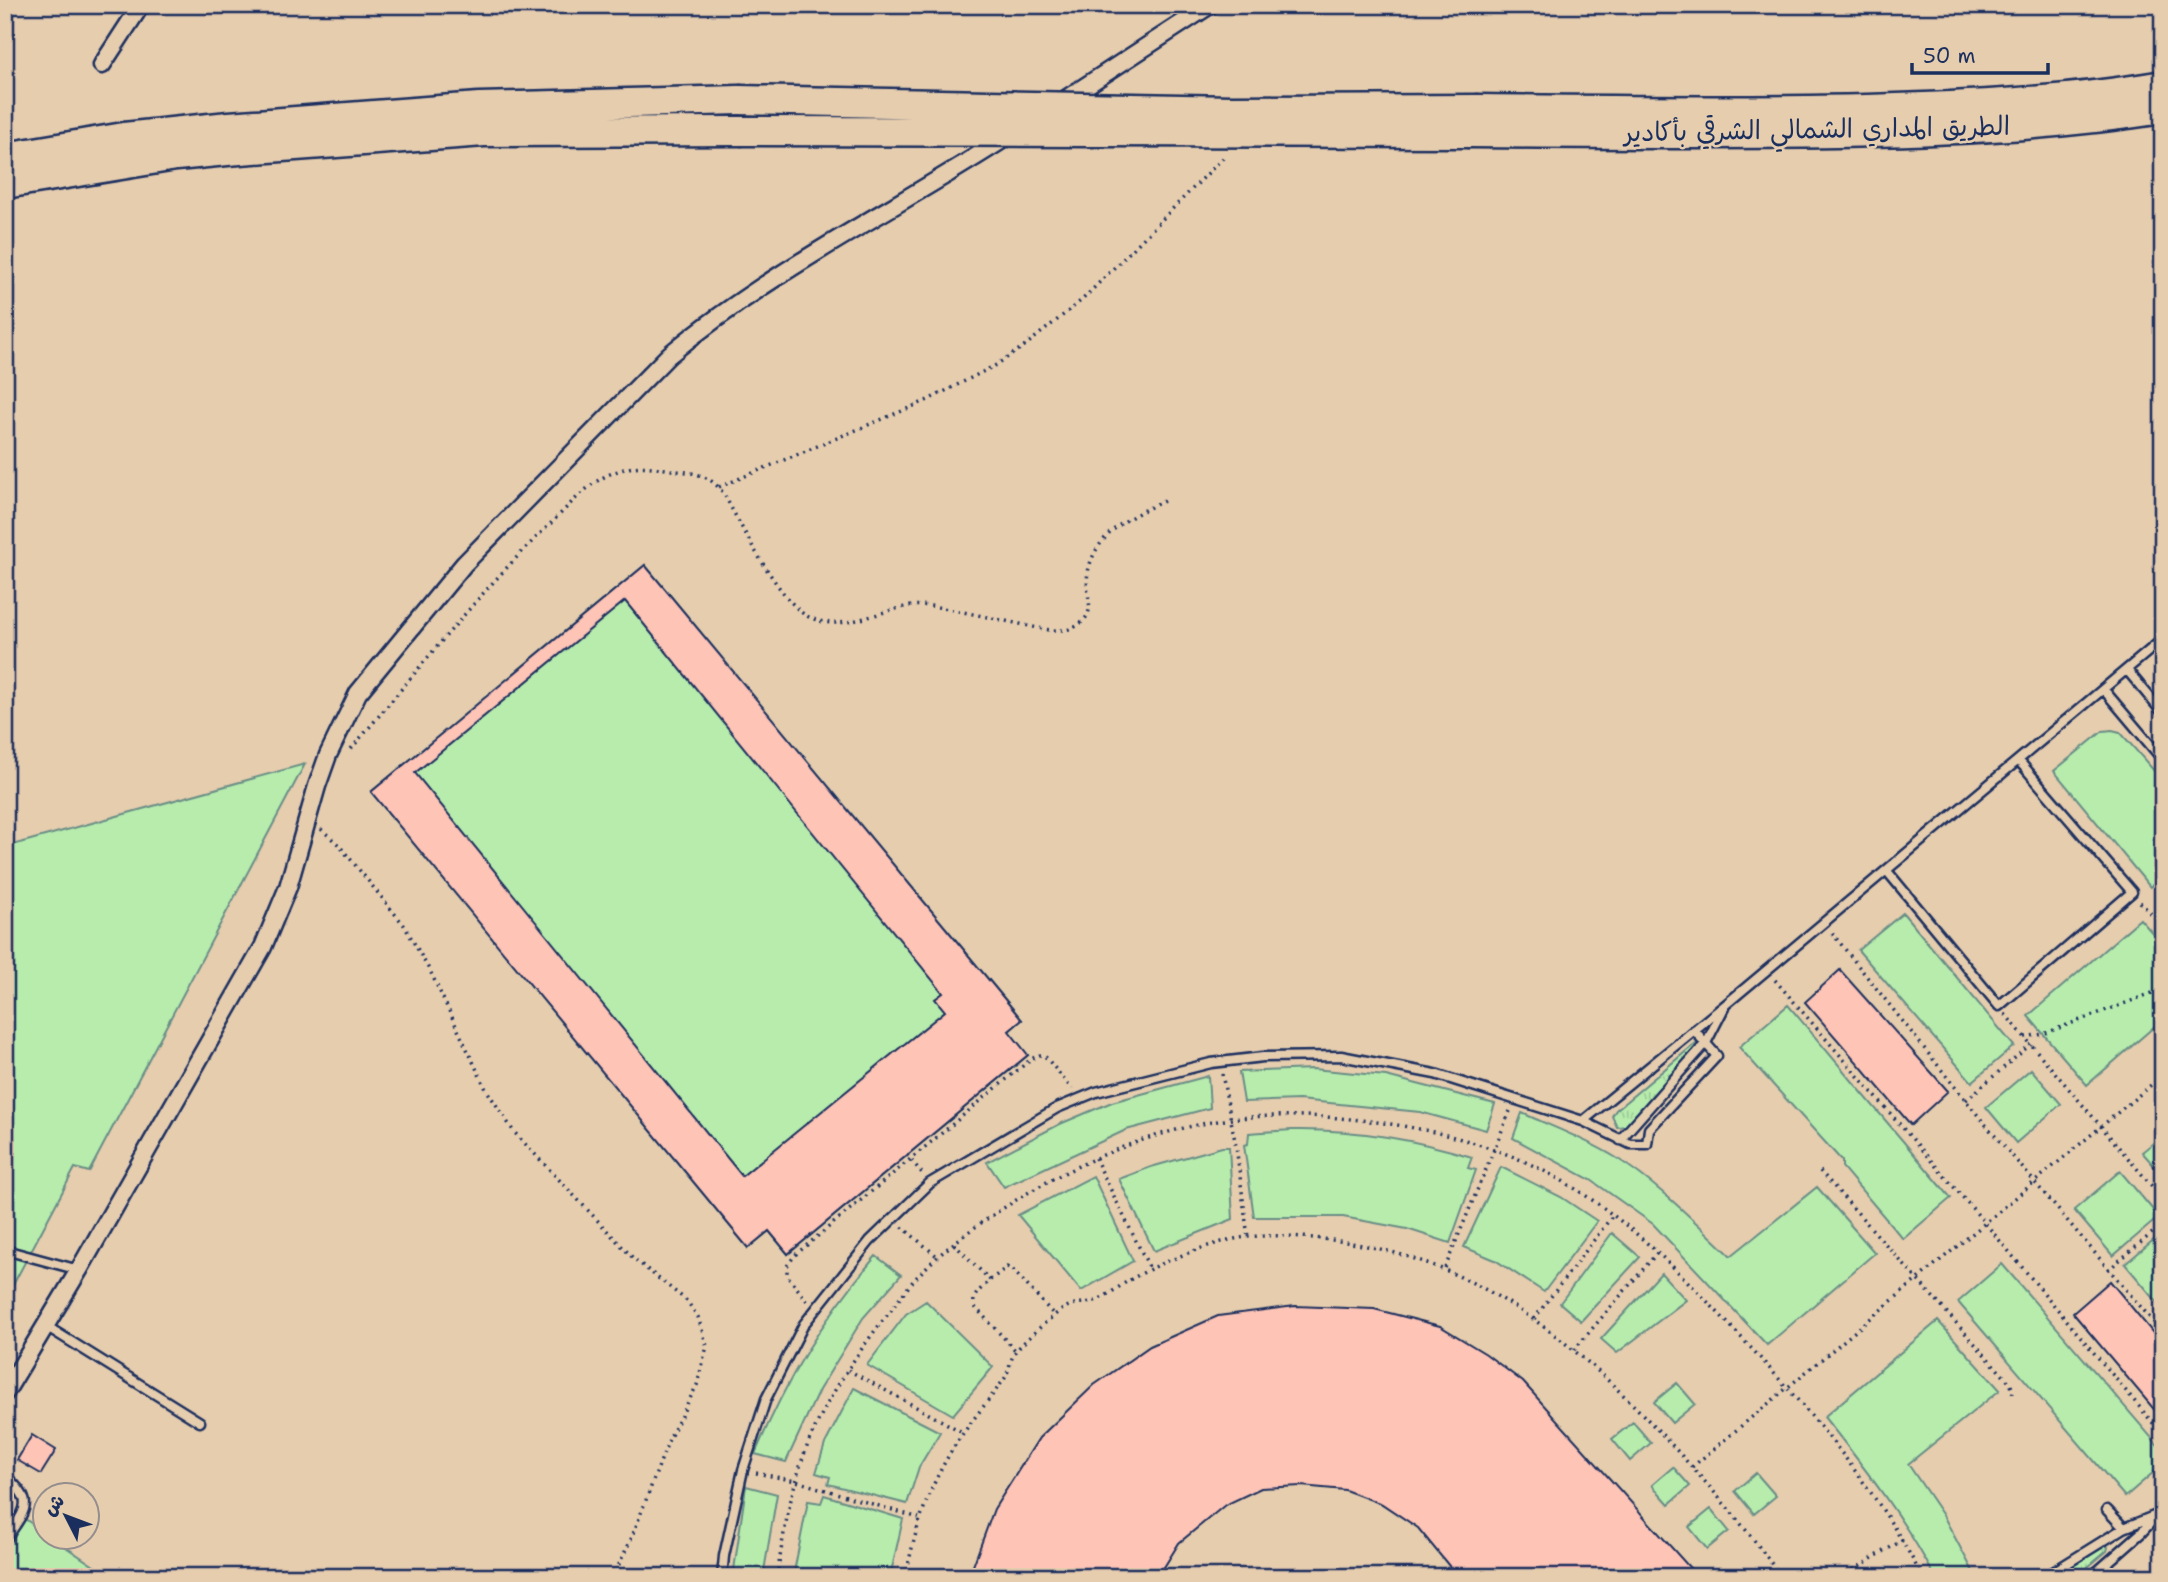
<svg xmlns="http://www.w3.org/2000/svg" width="2168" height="1582" font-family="'Shantell Sans','Playpen Sans Arabic',sans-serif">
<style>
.grass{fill:url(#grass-tufts);stroke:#698e86;stroke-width:2}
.green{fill:#b7ecad;stroke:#698e86;stroke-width:2}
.building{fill:#fec4b5;stroke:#1b2f5e;stroke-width:2;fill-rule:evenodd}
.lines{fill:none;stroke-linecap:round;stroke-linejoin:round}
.lane-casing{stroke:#1b2f5e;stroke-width:13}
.street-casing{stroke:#1b2f5e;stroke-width:21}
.highway-casing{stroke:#1b2f5e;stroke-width:33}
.path{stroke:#1b2f5e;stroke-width:3.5;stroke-dasharray:2 5;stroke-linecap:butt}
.lane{stroke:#e6cdae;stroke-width:8}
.street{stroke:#e6cdae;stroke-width:16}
.highway{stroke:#e6cdae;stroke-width:28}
.highway-bridge-casing{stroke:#1b2f5e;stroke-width:33;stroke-linecap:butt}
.highway-bridge{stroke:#e6cdae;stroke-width:28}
.labels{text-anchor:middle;stroke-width:5;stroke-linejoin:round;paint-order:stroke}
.street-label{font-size:26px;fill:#1b2f5e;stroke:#e6cdae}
</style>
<defs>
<pattern id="grass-tufts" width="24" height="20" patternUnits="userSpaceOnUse" patternTransform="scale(1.75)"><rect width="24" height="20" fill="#b7ecad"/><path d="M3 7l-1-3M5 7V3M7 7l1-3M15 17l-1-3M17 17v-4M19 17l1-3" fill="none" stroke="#9dcb97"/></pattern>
</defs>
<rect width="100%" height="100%" fill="#e6cdae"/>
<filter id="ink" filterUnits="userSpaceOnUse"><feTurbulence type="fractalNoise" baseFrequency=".0143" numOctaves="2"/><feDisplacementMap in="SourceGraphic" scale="14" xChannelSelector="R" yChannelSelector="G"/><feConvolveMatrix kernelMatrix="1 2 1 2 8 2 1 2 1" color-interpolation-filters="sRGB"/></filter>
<g filter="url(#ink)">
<path class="grass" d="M1696,1043L1699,1044L1698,1047L1628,1126L1617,1127L1612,1116L1616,1110Z
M2106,1545L2108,1547L2107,1551L2076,1577H2055Z"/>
<path class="green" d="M645,565L1022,1020L1009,1031L1028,1055L788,1254L769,1231L748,1248L371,792Z
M2112,730L2120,732L2163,781V875L2150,887L2054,771L2103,731Z
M305,764L89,1172L75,1168L5,1300V847Z
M1903,913L2014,1046L1972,1082L1858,950Z
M2140,919L2163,945V1019L2087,1085L2028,1016Z
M1788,1005L1951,1198L1903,1239L1842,1167V1161L1739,1047Z
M1313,1069L1386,1076L1495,1104L1486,1130L1420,1112L1299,1100L1244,1102L1239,1072Z
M2031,1069L2061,1104L2016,1143L1986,1107Z
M1208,1076L1210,1108L1126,1130L1004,1187L987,1162L1060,1124L1112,1102Z
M1522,1113C1553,1127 1586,1139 1615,1157C1658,1184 1695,1222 1731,1256L1817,1187L1875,1253L1767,1345L1653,1224L1591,1180L1513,1138Z
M1292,1130C1353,1129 1414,1139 1472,1157L1468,1168L1476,1170L1450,1243L1407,1229L1343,1217H1254L1244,1145L1248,1144L1249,1133Z
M2163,1135V1176L2142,1152Z
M1222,1147H1229L1233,1219L1154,1251L1119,1179L1151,1167Z
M1501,1167L1561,1197L1597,1221L1544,1292L1495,1260L1464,1247Z
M2120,1171L2159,1217L2113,1256L2074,1210Z
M1093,1176L1133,1261L1081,1291L1018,1215Z
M2163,1232V1309L2125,1264Z
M1612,1233L1640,1257L1581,1321L1560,1303Z
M876,1256L901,1275L863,1318L819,1390L786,1462L755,1454C788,1376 822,1320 876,1256Z
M2002,1264L2163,1451V1464L2125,1497L1958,1302Z
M1661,1273L1686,1300L1617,1353L1601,1339Z
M926,1301L993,1367L953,1415L867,1365L906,1314Z
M1938,1321L2000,1390L1908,1464L1944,1517L1976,1577H1935C1904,1519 1865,1468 1824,1417Z
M1677,1383L1695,1404L1672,1423L1654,1402Z
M854,1388L940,1432L919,1467L907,1504L828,1484L830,1477L816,1473L825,1444Z
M1633,1422L1651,1443L1630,1461L1612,1439Z
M1673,1467L1690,1486L1669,1504L1652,1485Z
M1756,1473L1776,1496L1754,1514L1735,1491Z
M746,1486L777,1494L763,1577H733Z
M824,1495L903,1519L890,1577H793L808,1501L821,1503Z
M5,1505L45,1533L46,1536L51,1537L110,1577H5Z
M1711,1509L1729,1531L1707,1549L1689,1527Z"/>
<path class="building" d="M645,565L1022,1020L1009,1031L1028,1055L788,1254L769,1231L748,1248L371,792ZM625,601L943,993L935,999L945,1011L742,1176L415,773Z
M1840,970L1948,1091L1911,1125L1805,1002Z
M2110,1281L2163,1345V1420L2073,1313Z
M1295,1306L1374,1309L1440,1326L1486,1354L1523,1382L1698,1577H1458L1418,1528L1382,1504L1345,1490L1301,1486L1261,1488L1225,1505L1179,1543L1158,1577H969L994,1509L1039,1438L1094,1385L1150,1346L1218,1316Z
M32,1435L56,1450L41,1474L17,1460Z"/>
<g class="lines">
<defs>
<path id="lane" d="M2127,670L2163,713
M2104,690L2163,760
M1887,871L1999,1006L2132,892L2019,761
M1583,1121L1725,1005L2163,639
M1620,1140L1706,1043L1724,1008
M5,1250L79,1270
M46,1326L200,1422
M5,1476C38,1503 24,1510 5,1541
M2107,1510L2124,1528
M2002,1576V1577
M722,1577L724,1556L743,1470L766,1399L804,1324L870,1241L930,1183L1057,1108L1096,1092L1211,1063L1263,1057L1341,1056L1435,1074L1583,1121L1630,1144H1647L1649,1129L1717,1056L1694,1030
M2045,1577L2124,1528L2154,1516
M2091,1577L2141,1533L2163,1509"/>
<path id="street" d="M102,65L141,5
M1058,104L1210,5
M5,1393L79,1270L263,947L288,887L317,786L328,755L358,693L464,564L669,355C774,268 896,209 1010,135"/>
<path id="highway" d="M1479,109C1609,110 1738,112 1867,109C1966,106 2065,102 2163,85
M1470,133C1592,134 1714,135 1836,133C1945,131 2054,126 2163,109
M5,157L124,137L229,126L479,107L739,100
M5,184L176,156L227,151L484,132L740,131"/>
</defs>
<use href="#lane" class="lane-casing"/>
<use href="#street" class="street-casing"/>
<use href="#highway" class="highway-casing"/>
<path class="path" d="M719,487L926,401L996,365L1026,345L1082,300L1225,156
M351,749C416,673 477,594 549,525C567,508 587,484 610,474C638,462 650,467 678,471C698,473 712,477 724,494C739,523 780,601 807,616C847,638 889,600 931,606C961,611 991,618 1020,624C1034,627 1048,631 1062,630C1069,630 1077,627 1082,622C1095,610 1087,598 1087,583C1088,537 1130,515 1167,500
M321,829L339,845L404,925L431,973L486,1089L514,1132L633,1258L687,1301L698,1317L707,1346L697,1385L669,1439L632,1537L613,1577
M2140,902L2163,926
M1832,933L1980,1118L2163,1333
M1775,980L1985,1223L2163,1435
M2005,1014L2163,1199
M2025,1037L2043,1034L2163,989
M1222,1074L1236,1146L1248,1237
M1966,1100L2031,1044
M907,1155L922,1173
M1095,1158L1150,1269
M1820,1171L2010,1383L2013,1390L2012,1398
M902,1227L938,1257
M954,1244L990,1280C982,1289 970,1295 975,1307L1016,1351
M1445,1268L1510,1111
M2108,1270L2163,1224
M990,1280L1007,1267L1012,1269L1055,1316
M807,1301L787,1275V1266L795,1255L1031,1059L1040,1055H1044L1072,1089
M1534,1319L1613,1215
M1574,1350L1657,1253
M848,1370L964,1433
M1692,1467L2163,1075
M756,1473L796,1481L919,1518
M777,1577C784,1529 792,1483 810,1439C827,1399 854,1358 880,1324C892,1310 902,1294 914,1280C942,1249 978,1224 1013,1202C1087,1155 1185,1117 1273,1116C1302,1115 1332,1117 1360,1120C1415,1126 1470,1138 1521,1160C1615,1201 1683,1275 1752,1349C1816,1419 1879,1492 1922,1577
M906,1577C914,1531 928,1489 952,1450C968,1424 988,1402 1005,1378C1010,1369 1010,1358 1016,1351C1025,1340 1054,1314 1065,1308C1075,1301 1089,1305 1099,1299C1112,1293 1122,1284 1135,1277C1162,1262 1209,1243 1240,1238C1266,1234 1296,1236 1323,1239C1474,1256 1571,1337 1671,1444C1710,1487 1748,1529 1781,1577
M1841,1577L1903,1540"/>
<use href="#lane" class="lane"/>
<use href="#street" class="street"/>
<use href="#highway" class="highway"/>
<defs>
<path id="highway-bridge" d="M739,100L1232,110L1479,109
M740,131L1470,133"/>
</defs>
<use href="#highway-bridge" class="highway-bridge-casing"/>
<use href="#highway-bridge" class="highway-bridge"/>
</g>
</g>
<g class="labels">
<g class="street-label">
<text transform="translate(1817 129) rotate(-1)" y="9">الطريق المداري الشمالي الشرقي بأكادير</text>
</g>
</g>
<rect width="2168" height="1582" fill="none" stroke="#e6cdae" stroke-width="28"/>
<rect x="14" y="14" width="2140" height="1554" fill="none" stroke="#1b2f5e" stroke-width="2.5" filter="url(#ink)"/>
<g transform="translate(66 1516) rotate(312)"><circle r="33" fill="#e6cdae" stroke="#958e8e" stroke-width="2"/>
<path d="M0-5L12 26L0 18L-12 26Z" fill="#1b2f5e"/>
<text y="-10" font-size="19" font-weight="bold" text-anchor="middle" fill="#1b2f5e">ش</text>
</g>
<path d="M1912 63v10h136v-10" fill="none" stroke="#1b2f5e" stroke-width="3.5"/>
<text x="1923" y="63" font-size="21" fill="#1b2f5e" stroke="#e6cdae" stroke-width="5" paint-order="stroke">50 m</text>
</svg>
